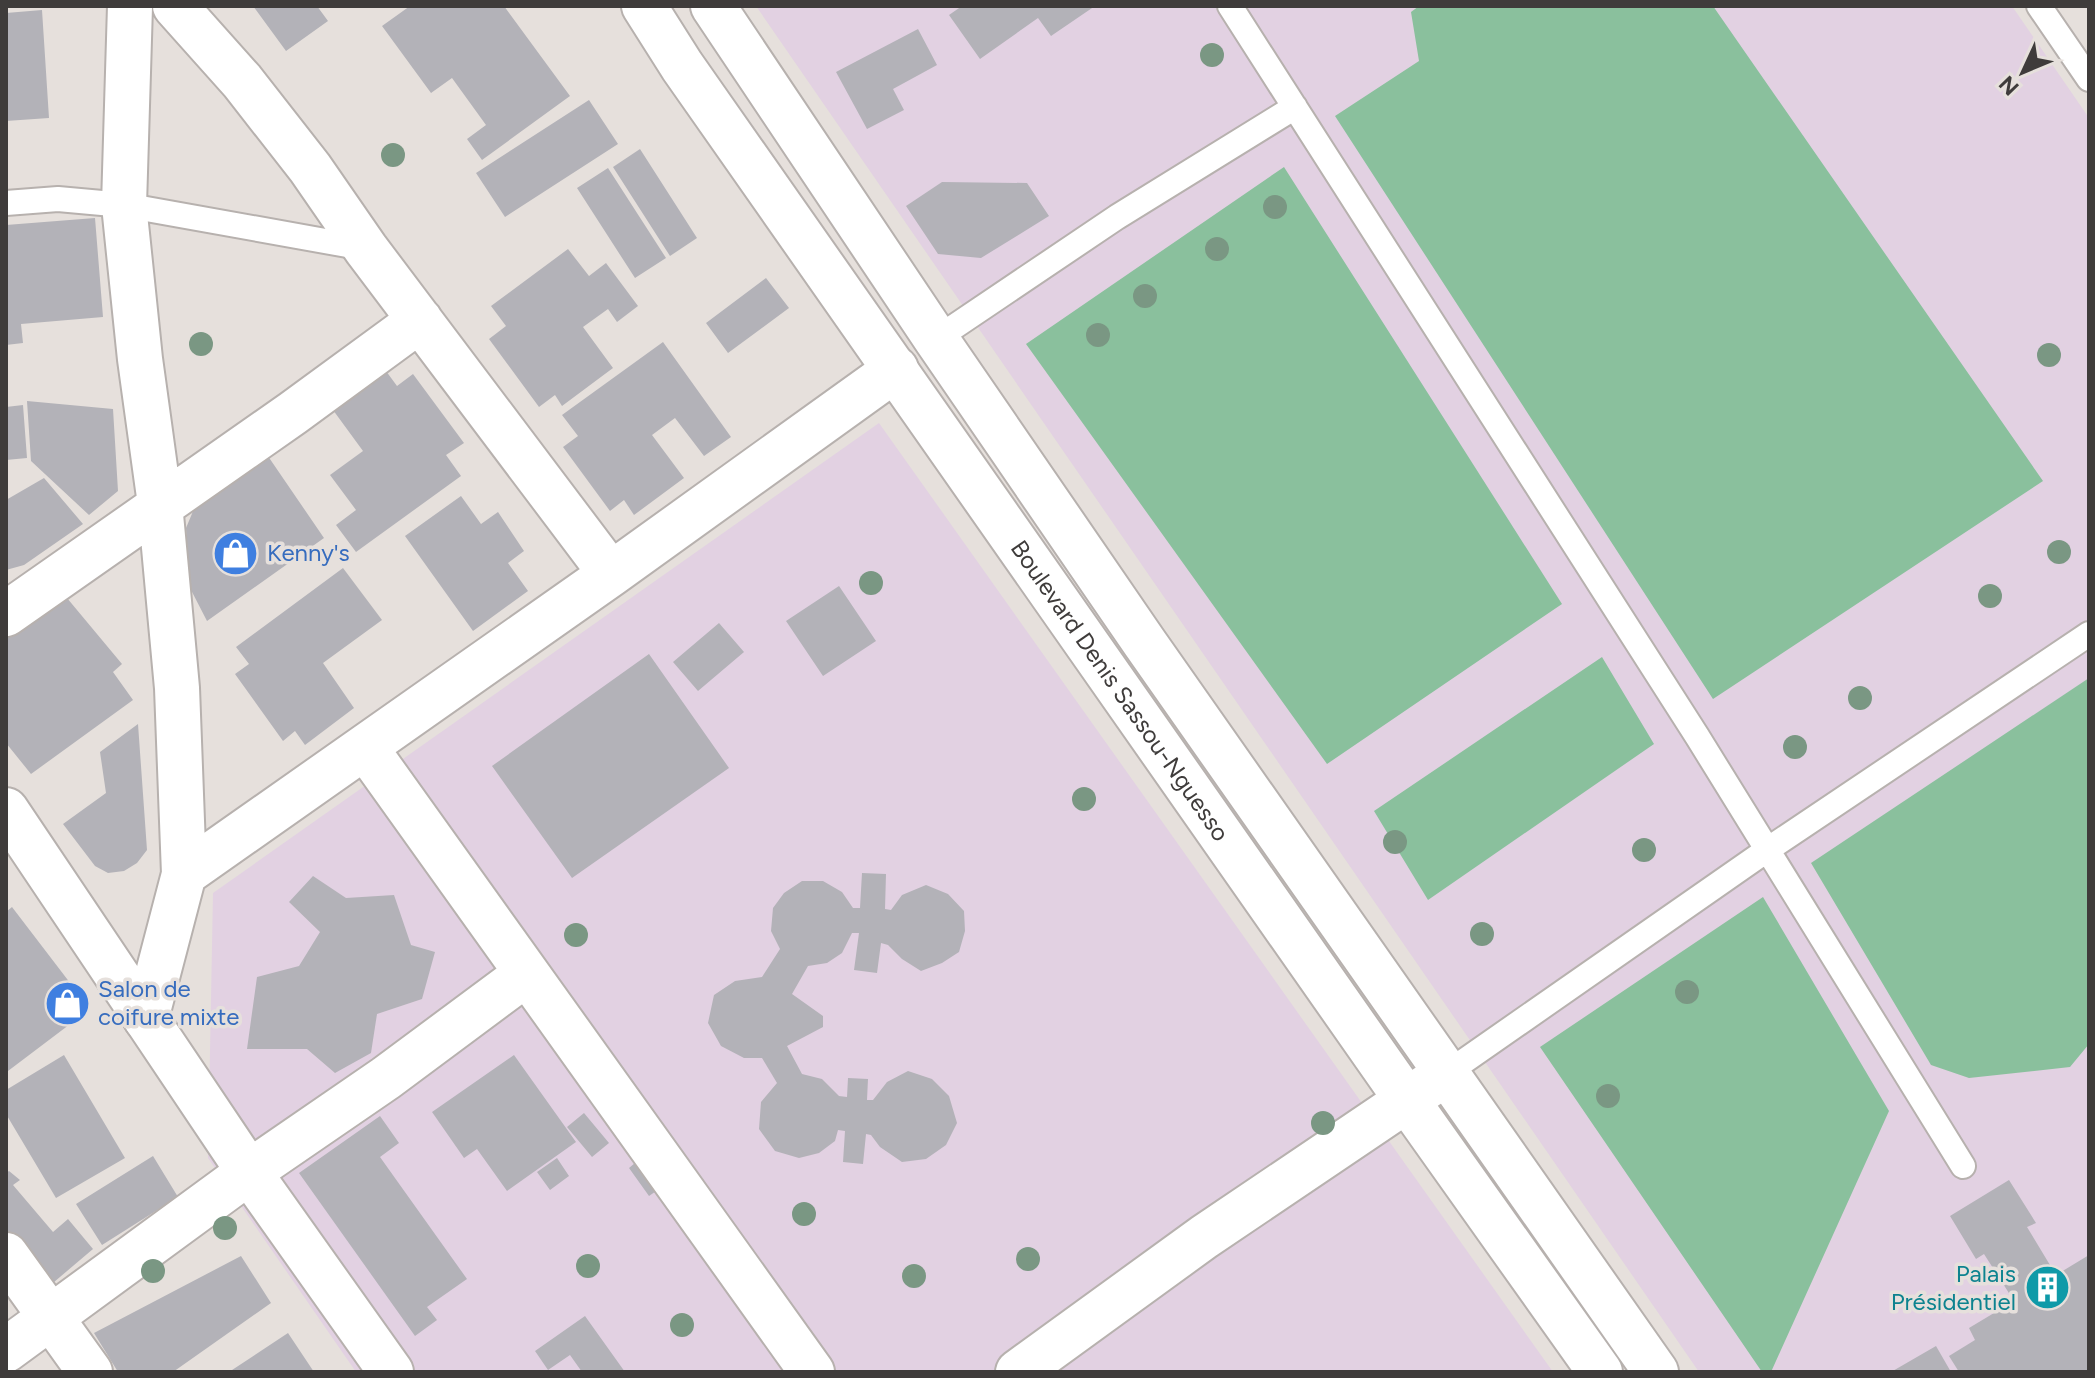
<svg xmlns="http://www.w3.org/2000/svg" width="2095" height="1378" font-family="Figtree,sans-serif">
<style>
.commercial{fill:#e2d1e2}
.green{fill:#8ac09d}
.building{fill:#b3b2b8}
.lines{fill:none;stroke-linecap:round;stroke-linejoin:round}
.lane-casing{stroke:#b7b1ae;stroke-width:28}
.street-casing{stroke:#b7b1ae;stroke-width:48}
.secondary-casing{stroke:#b7b1ae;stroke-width:48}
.primary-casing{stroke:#b7b1ae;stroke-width:48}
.lane{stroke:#fff;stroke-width:24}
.street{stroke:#fff;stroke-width:44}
.secondary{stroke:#fff;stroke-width:44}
.primary{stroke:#fff;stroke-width:44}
.tree{fill:#7a9783}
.labels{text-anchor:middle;stroke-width:7;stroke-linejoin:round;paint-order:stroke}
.shop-label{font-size:24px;fill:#366cbe;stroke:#e6e0dc;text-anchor:start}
.street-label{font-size:24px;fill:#3f3c3b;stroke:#e6e0dc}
.culture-label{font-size:24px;fill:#0d838f;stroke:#e6e0dc;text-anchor:end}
</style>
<rect width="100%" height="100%" fill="#e6e0dc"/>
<path class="commercial" d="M756,6H2012L2089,118V1372H1699Z
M879,423L1553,1372H356L208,1158L213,893Z"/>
<path class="green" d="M1419,6H1713L2043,481L1713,699L1335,116L1419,61L1411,12Z
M1284,167L1562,604L1327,764L1026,344Z
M1602,657L1654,744L1428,900L1374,811Z
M2089,678V1044L2070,1067L1969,1078L1931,1065L1811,863Z
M1763,897L1889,1111L1771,1372H1762L1540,1047Z"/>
<path class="building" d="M253,6H317L328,21L286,51Z
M410,6H460L462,8L465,6H504L570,96L482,160L467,139L486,125L452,78L431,93L382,26Z
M962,6H1095L1051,36L1038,18L980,59L949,15Z
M42,10L49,118L6,121V13Z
M918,29L937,65L893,89L904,110L867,129L836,72Z
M589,100L618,144L505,217L476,173Z
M640,149L697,238L670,256L613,167Z
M608,168L666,258L635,278L577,188Z
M942,182L1027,183L1049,216L981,258L938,254L906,206Z
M95,218L103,317L21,324L23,343L6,345V225Z
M568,249L589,276L606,263L638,306L617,322L608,309L583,327L613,368L562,406L555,395L539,407L489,339L506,326L491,306Z
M766,278L789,308L728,353L706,323Z
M663,342L731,437L704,456L675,418L652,435L684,478L634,515L624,500L610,511L563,447L578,436L562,415Z
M386,371L397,386L413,374L464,443L446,455L461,476L356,552L336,525L356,510L330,475L363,451L333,410Z
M27,401L113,409L118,491L89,515L31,461Z
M23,405L27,458L6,460V407Z
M259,443L324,538L207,621L190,588L186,528L204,485Z
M44,478L83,524L24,565L6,570V500Z
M461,496L481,524L498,512L524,551L508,563L528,591L473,631L405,536Z
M343,568L382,620L323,663L354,708L305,745L295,731L283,741L235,674L249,664L236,647Z
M839,586L876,641L823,676L786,621Z
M62,592L122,664L113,672L133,700L31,774L6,743V637Z
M719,623L744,652L698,691L673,662Z
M649,654L729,768L572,878L492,766Z
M138,724L147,850L137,863L124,871L108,873L95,866L63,824L106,793L100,752Z
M862,873L886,874L885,909L891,910L902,895L926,885L948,894L964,911L965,931L959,952L942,963L921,971L902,959L888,945L881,943L877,973L854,970L859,933H852L842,953L827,963L808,966L792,994L823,1016V1027L787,1046L802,1074L822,1079L839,1096L847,1097L848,1078L868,1079L867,1100H873L887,1082L908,1071L932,1079L949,1096L957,1123L946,1145L926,1159L902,1162L880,1147L871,1135L866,1134L863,1164L843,1162L845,1131L838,1130L835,1141L819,1153L799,1158L775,1151L759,1129L761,1102L777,1083L762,1058H744L721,1046L708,1023L714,995L735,981L762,977L780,949L771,931L773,908L784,893L802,881H823L842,892L853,908H860Z
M313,876L346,898L394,895L411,945L435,952L422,999L377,1014L371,1053L335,1073L307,1049H247L257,977L299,966L320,932L289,902Z
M12,907L90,1009L8,1071L6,1069V912Z
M64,1055L125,1158L56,1198L6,1114V1090Z
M514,1055L576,1142L507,1191L477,1149L464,1158L432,1112Z
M584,1113L609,1143L592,1157L567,1127Z
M380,1116L399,1143L380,1157L467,1279L427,1307L437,1320L415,1336L299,1173Z
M153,1156L178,1197L102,1245L76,1204Z
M557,1158L569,1176L550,1190L537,1172Z
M641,1158L662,1187L649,1196L629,1168Z
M9,1171L20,1180L13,1185L53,1232L68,1219L93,1249L47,1288L6,1237V1173Z
M2009,1180L2036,1223L2027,1227L2056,1275L2089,1255V1372H1959L1949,1356L1975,1340L1969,1328L2014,1301L1984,1254L1976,1259L1950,1216Z
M241,1256L271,1303L173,1372H118L94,1333Z
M585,1316L625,1372H582L570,1355L548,1370L535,1351Z
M288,1333L314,1372H229Z
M1936,1346L1951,1372H1891Z"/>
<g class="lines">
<defs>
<path id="lane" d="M1230,6L1697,736L1963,1166
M2039,6L2089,79
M6,203L58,199L124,205L364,248
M936,339L1117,217L1295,107
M1447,1073L1767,850L2089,634"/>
<path id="street" d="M130,6L124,205L140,359L160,504L177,688L184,874L146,1019
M175,6L242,81L310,168L366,249L611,574
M6,614L293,413L420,320
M365,747L812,1372
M184,874L611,574L896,369
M6,1255L90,1372
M6,1350L249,1172L386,1078L526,974
M1018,1372L1204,1237L1447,1073"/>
<path id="secondary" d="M6,810L249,1172L391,1372"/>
<g id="primary">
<path id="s1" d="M644,6L682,66L1406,1099L1600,1372"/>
<path d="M713,6L936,339L1144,642L1656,1372"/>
</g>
</defs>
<use href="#lane" class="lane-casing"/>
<use href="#street" class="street-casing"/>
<use href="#secondary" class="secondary-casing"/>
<use href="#primary" class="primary-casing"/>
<use href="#lane" class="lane"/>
<use href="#street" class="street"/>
<use href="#secondary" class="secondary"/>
<use href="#primary" class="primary"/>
</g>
<g class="tree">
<circle cx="1212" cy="55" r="12"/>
<circle cx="393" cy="155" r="12"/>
<circle cx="1275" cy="207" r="12"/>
<circle cx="1217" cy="249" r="12"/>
<circle cx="1145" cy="296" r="12"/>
<circle cx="1098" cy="335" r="12"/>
<circle cx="201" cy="344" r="12"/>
<circle cx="2049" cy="355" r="12"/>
<circle cx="2059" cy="552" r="12"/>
<circle cx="871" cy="583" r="12"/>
<circle cx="1990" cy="596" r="12"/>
<circle cx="1860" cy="698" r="12"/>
<circle cx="1795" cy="747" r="12"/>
<circle cx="1084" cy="799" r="12"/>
<circle cx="1395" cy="842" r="12"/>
<circle cx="1644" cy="850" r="12"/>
<circle cx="1482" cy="934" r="12"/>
<circle cx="576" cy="935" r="12"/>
<circle cx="1687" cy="992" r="12"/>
<circle cx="1608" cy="1096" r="12"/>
<circle cx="1323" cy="1123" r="12"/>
<circle cx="804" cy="1214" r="12"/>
<circle cx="225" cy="1228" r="12"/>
<circle cx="1028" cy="1259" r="12"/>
<circle cx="588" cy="1266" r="12"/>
<circle cx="153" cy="1271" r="12"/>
<circle cx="914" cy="1276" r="12"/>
<circle cx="682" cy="1325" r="12"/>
</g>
<defs>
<symbol id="shop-disc" viewBox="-11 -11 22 22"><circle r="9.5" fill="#3f7fe0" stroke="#e6e0dc"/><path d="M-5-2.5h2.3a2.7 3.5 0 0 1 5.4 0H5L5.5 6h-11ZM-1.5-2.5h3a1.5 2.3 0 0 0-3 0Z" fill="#fff"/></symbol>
<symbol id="building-disc" viewBox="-11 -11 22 22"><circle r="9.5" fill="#0f9aa8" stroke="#e6e0dc"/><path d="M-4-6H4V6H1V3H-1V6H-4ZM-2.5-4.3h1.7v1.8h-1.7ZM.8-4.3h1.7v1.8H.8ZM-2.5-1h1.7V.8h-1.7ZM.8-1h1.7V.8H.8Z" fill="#fff"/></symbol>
</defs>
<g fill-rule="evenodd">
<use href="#shop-disc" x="210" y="528" width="51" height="51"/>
<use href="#shop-disc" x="42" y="978" width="51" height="51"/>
<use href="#building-disc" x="2022" y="1262" width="51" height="51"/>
</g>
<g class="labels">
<g class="shop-label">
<text x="267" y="561">Kenny's</text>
<text x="98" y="997">Salon de<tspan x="98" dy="28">coifure mixte</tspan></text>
</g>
<g class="street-label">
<text dy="8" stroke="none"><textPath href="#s1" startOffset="834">Boulevard Denis Sassou-Nguesso</textPath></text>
</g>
<g class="culture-label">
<text x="2016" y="1282">Palais<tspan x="2016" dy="28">Présidentiel</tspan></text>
</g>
</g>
<rect width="2095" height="1378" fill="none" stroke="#3f3c3b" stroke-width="16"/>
<g transform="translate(2023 72) rotate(226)" stroke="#e6e0dc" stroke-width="6" paint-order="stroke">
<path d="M0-6L14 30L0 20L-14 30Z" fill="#3f3c3b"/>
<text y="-12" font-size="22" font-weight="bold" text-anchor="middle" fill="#3f3c3b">N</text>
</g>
</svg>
